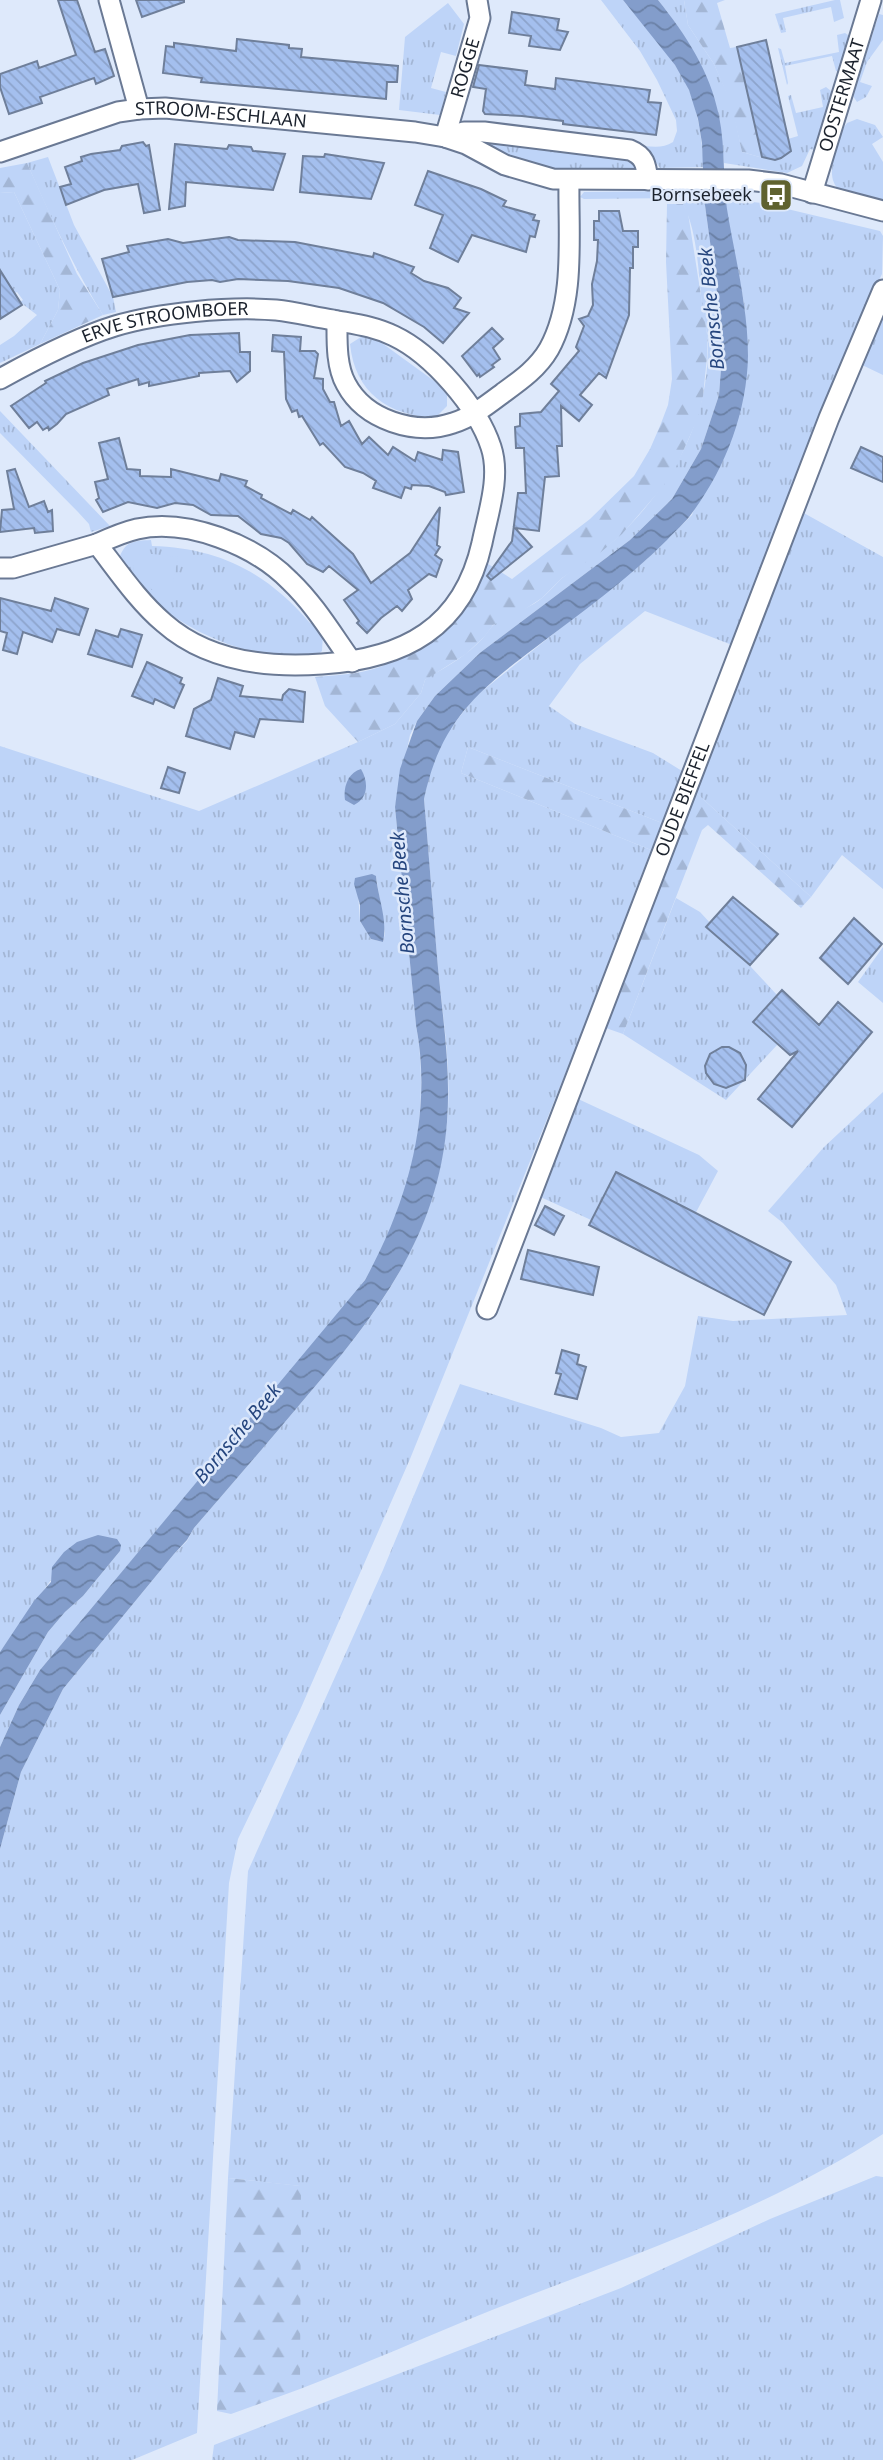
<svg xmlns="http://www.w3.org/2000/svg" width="883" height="2460" font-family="'Noto Sans',sans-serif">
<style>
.grass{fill:url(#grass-tufts);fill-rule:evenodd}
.forest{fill:url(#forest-firs)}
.green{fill:#bed4f8}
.water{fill:url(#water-waves)}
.building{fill:url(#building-back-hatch);stroke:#6f7f9a;stroke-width:2}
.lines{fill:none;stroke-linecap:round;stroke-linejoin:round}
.minor-casing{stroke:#6a7994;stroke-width:23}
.minor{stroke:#fff;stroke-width:19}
.labels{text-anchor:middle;stroke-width:5;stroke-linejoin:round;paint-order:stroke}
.street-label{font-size:18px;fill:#1b222d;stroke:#dee9fb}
.poi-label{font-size:18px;fill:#1b222d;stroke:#dee9fb;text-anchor:end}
.water-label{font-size:19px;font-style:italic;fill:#25457e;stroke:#dee9fb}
</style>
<defs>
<pattern id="grass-tufts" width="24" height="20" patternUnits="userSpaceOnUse" patternTransform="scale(1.75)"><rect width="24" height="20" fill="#bed4f8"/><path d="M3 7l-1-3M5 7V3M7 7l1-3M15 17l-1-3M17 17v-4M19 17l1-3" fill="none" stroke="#a3b6d5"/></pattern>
<pattern id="forest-firs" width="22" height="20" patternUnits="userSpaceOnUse" patternTransform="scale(1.75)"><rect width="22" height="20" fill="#bed4f8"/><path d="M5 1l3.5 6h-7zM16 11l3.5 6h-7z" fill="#a3b6d5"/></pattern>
<pattern id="water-waves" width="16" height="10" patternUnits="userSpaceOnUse" patternTransform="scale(1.75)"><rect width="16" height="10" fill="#839dcb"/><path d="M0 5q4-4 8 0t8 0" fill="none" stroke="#6a80a5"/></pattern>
<pattern id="building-back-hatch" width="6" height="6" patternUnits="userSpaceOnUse" patternTransform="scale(1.75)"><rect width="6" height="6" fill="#a4bfee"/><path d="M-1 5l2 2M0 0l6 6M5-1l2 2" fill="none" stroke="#8da4cc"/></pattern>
</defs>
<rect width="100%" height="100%" fill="#dee9fb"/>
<path class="grass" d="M601,0H623C645,28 676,58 690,92C699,116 702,141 704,167L660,168L644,146C655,147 664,148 673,142L677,131L676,120L657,80L640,51Z
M658,0H684L688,25L714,64L732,104L742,152L763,158L770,156L771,159L778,160L783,156V153L791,152L788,139L798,136L788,96L791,95L796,113L823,107L820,90L826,87L831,91L832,95L815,150L810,149L802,166L787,173L724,163C718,93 701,54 658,0Z
M835,0H840L844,18L834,22L831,7L783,18L786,32L781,33L775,14Z
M448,3L464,24L456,56L441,52L431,88L446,92L440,115L399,110L405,37Z
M879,14L883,15V40L867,62L860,82L872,86L866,97L857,102L853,96Z
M845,33L848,35L849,41L839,72L836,71L832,56L785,66L788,83L787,85L778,48L781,49L785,63L839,52L837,35Z
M857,119L875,125L883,137L872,144L883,162V204C872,200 849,196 840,190C822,177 839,143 844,127L847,123Z
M478,141L629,157L640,167L635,174L557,173L518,162Z
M48,157L74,225L113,297L116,312L103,315C73,266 50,216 27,163Z
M679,191L681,194L679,198L584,199L580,197L584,192Z
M14,192L60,290L58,310L40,344L0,363V345L14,336L37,315L20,302L23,300L17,292L15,293L4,276L0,278V193Z
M686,198H704L719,307L722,356L719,395L701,449L672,499L630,540L481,652L435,696L417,721L410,735L395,807L416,1025C431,1106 412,1213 364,1281C356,1293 346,1304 337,1315L40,1670L19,1705L0,1747V1715L48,1632L65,1612L83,1596L120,1551L53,1577L0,1652V746L199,811L358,742L395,724L421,693L425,680L430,676C449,666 467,655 482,639C487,634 490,627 496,623C509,613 528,610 542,598C549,592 555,585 561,579C580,563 603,552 621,534C675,481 713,413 707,335C706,325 703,314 702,304C698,272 698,233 683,204ZM376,876L385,933L383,942L371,939L360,921L358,894Z
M724,199L762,203L880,231L883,236L882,274L870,299L732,645L645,611L580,664L549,706L575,724L653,753L682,771L662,823L468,747L461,773L651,850L574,1052L410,1459L300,1710L238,1839L229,1883L197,2433L132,2460H0V1849L21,1772L63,1689L174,1554L187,1541L194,1528C230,1486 266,1445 301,1403C377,1314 435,1243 447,1122C452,1070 443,1019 438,968C433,912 429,856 424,799L430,769L446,734L476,696L647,559L692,515L748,357L744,303Z
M883,314V375L860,364Z
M364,335L375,338L437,383L447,395V406L435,418C388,415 355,393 350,344Z
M0,411L110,526L91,532L89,524L78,512L0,433Z
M802,512L883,557V889L842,855L811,897L693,790Z
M151,540L152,546C219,548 266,572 310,623H318L323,633L322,651C308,664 293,659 276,656C228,649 186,629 149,598C137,588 128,572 119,559C125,541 133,541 151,540Z
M676,898L700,912L777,995L759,1022L778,1044L726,1100L623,1034Z
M883,947V1003L858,982Z
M883,1092V2134C763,2212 624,2258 492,2310C428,2336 365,2364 300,2389V2186L228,2178L248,1871L383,1570L460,1384L601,1428L621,1437L659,1433L685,1386L698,1316L733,1321L847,1315L836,1285L783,1223L768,1211L824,1147Z
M576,1098L699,1155L718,1171L677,1248L622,1234L536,1195Z
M876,2176L883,2177V2460H212L214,2445L621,2288L770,2219Z"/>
<path class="forest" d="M684,0H725L717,3L730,48L737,47L763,158L742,152L731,104L714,64L688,25Z
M27,163L77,274L103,315L40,344L58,310L60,290L14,192L0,193V168Z
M667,204H683L688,213L707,334V357L703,396L698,418L675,469L661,489L622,534L601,552L562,578L542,598L519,613L493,625L485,636L466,654L425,680L421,693L395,724L358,742L325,706L315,677C340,675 367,674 389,663C426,646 459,593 485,562L512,579L590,519L634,476L650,449L660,426L668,405L672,379L666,262Z
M468,747L662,823L651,850L461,773Z
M693,790L811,897L801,908L708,825L702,830L623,1034L603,1027Z
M228,2178L301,2186L300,2389L231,2414L217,2411Z"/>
<path class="green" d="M152,554L178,557L173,583L160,597L134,573L133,566L138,560V555Z"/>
<path class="water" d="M623,0H658C686,35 710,71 719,116C726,150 722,186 729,221C737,265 748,311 748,356C747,412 725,469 692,513C685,523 675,531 667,540C627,580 581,613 536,647C476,692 440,723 424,799C429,856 433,912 438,968C443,1020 451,1070 447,1122C438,1239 374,1318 301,1403C266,1445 230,1486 194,1528L187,1540L174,1554L63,1689L21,1772L0,1849V1747L19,1705L40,1670L365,1280C408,1202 433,1114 416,1025L395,807L400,769L417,721L435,696L481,652L630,540L672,499L701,449L719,395L722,356L719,307L704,198L702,143L698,119L689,90L675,65Z
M361,769C369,783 368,798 354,805L345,800C343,787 348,773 361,769Z
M372,874L376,876C378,898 388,920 383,942L371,939L360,921V905L354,884L355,878Z
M98,1535L117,1539L121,1545L120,1551L83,1596L65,1612L48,1632L0,1715V1652L34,1601L51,1582L52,1567L64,1552L77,1542Z"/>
<path class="building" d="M58,0H77L95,52L105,49L114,76L96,84L94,78L40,97L42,103L9,114L0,87V74L37,61L39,68L76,55Z
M136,0H184V2L142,17Z
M512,12L559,19L557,30L568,32L560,50L529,46L531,36L509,33Z
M237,39L289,45V48L302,49L301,57L398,66L397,82H387L386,99L201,82L202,78L163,73L166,46L174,47V43L236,51Z
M766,40L791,151L781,158L775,160L762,157L737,47Z
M479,65L527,71L525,85L555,89L556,78L650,90L648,102L661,103L656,135L563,124V121L522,116L485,114L483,111L486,89L473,87Z
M143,142L146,146L149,145L160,210L144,213L138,184L104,190L66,205L60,187L71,184L65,167L82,161L81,157L91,154L120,150L122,146Z
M175,144L227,149L229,145L251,147L253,151L285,154L273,190L186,182L185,206L169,209Z
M325,154L384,163L371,199L300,192L303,156L324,157Z
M428,171L481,189L506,201L503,206L535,215L533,220L539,221L535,237L530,236L526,252L472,235L458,262L430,248L443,215L415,205Z
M599,211H619L623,231H638V247H633V268H630L629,315L606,378L599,373L580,395L592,405L579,421L561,406L562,446H557L559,476L545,477L539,531L515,528L532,547L491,580L487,576L512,541L518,493H526L524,448H516L515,427L520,426V414L541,412L559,391L551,384L579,351L576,347L584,326L579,319L588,316L593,305L592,284L597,261L598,240H594V221H599Z
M229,237L238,240L295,242L373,257L374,253L414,267L411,273L424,281L448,288L461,298L454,308L469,313L443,343L424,327L383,303L339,288L288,281L238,279L220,282L212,280L187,282L113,297L102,259L129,252L127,246L168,239L183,243Z
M0,270L22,305L0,319Z
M492,328L503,339L493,348L500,359L492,365L494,367L480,377L479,374L477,376L462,356Z
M239,333L240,352H250V371L237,382L230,371L199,373V376L149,386V382L139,385L138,379L107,389L109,395L66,414L57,424L49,430L48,427L43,430L37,422L29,428L11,406L46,383L45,381L83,363L138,345L190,335Z
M273,335L301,337L300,351H315L318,354L314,378L323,379V389L330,402H334L341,426L349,421L362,444L369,437L388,455L393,447L415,461L418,452L442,460L443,450L458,452L464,492L446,495L445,492L429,486L412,485L411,489L405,487L401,498L373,488L376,481L363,473L345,467L323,443L320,445L302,416L299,417L297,410L292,412L286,399L284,352L272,351Z
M119,438L127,469L140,470V476L171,477V469L219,481L221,474L247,481L245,486L262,495L261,498L291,514L293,510L310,520L312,517L353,554L371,583L410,553L440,507L437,545L440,547L435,555L442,560L436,577L429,574L408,590L412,599L402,611L397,606L381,618L367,633L357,623L359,621L344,600L358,590L329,566L323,572L307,564L289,543L281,538L261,534L238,516L211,515L193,505L175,503L157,508L128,502L103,512L96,500L99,498L95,482L108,479L99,443Z
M861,447L883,457V482L851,468Z
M15,469L29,507L44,501L48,512L52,510L53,531L35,533L34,528L0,532L2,510L14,509L7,471Z
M0,598L51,611L55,598L88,609L79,635L57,629L52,642L23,632L17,654L3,650L7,633L0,631Z
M121,629L142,635L132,667L88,654L96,630L118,637Z
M147,662L182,678L180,683L184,685L174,708L155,699L153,704L132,696Z
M218,678L243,686L240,696L282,700L283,695L289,689L305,692L303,722L260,719L254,737L235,732L230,749L186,736L194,709L211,700Z
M168,767L185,773L179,793L161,788Z
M733,897L778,934L750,965L706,927Z
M854,918L882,944L848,984L820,958Z
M782,990L819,1025L838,1002L872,1032L792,1127L758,1099L798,1051L790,1055L753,1022Z
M722,1047H729L740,1053L746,1065L745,1080L726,1088L714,1084L706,1073L705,1066L710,1054Z
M616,1172L791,1262L764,1315L589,1225Z
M545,1206L564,1216L554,1235L535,1225Z
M528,1250L599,1267L593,1295L521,1279Z
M562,1350L579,1355L577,1364L586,1367L577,1399L555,1394L561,1374L556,1373Z"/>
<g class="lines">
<defs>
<g id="minor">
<path d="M109,0L139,109"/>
<path id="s1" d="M445,137L480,18L477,0"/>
<path d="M446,137L464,132H484L630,150C645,156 646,165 648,180"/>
<path id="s2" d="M0,152L118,112L139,109L165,108L415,132L445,137L466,144L505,165L553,179L748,180L781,184L883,211"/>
<path id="s3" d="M812,193L871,0"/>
<path d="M337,321C337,341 336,366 346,384C365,420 415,436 453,423C472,417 487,405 503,393C521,380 538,368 549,349C576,300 568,235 569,181"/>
<path id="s4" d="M0,379C36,359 76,338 115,326C159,313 230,306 276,310C295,312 314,317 333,320C354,324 374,326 394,336C432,354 478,407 491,447C501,477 488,513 482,543C463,628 404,659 322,664C267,668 207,661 164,623C138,601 118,571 97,544L13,568H0"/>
<path d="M97,544C110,538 124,532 137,529C187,518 255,545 290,581C315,605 332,634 352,662"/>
<path id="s5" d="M487,1309L829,418L883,290"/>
</g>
</defs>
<use href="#minor" class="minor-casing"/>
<use href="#minor" class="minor"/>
</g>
<defs>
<symbol id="bus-square" viewBox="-11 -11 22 22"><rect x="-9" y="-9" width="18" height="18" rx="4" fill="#5f622f" stroke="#dee9fb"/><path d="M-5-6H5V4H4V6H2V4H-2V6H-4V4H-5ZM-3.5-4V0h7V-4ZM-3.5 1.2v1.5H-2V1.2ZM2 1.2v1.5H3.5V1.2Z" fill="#fff"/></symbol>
</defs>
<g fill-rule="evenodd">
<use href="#bus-square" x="757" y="176" width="38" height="38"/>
</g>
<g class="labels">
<g class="street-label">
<text dy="6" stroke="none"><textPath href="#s1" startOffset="72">ROGGE</textPath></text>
<text dy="6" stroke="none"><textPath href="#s3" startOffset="102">OOSTERMAAT</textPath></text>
<text dy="6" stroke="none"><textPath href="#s2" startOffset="228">STROOM-ESCHLAAN</textPath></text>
<text dy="6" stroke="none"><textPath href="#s4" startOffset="177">ERVE STROOMBOER</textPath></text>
<text dy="6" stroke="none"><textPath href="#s5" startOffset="546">OUDE BIEFFEL</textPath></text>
</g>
<g class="poi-label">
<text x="752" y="201">Bornsebeek</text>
</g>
<g class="water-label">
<text transform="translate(711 309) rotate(-96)" y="7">Bornsche Beek</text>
<text transform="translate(402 893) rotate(-95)" y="7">Bornsche Beek</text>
<text transform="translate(237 1433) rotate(-50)" y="7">Bornsche Beek</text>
</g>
</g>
</svg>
